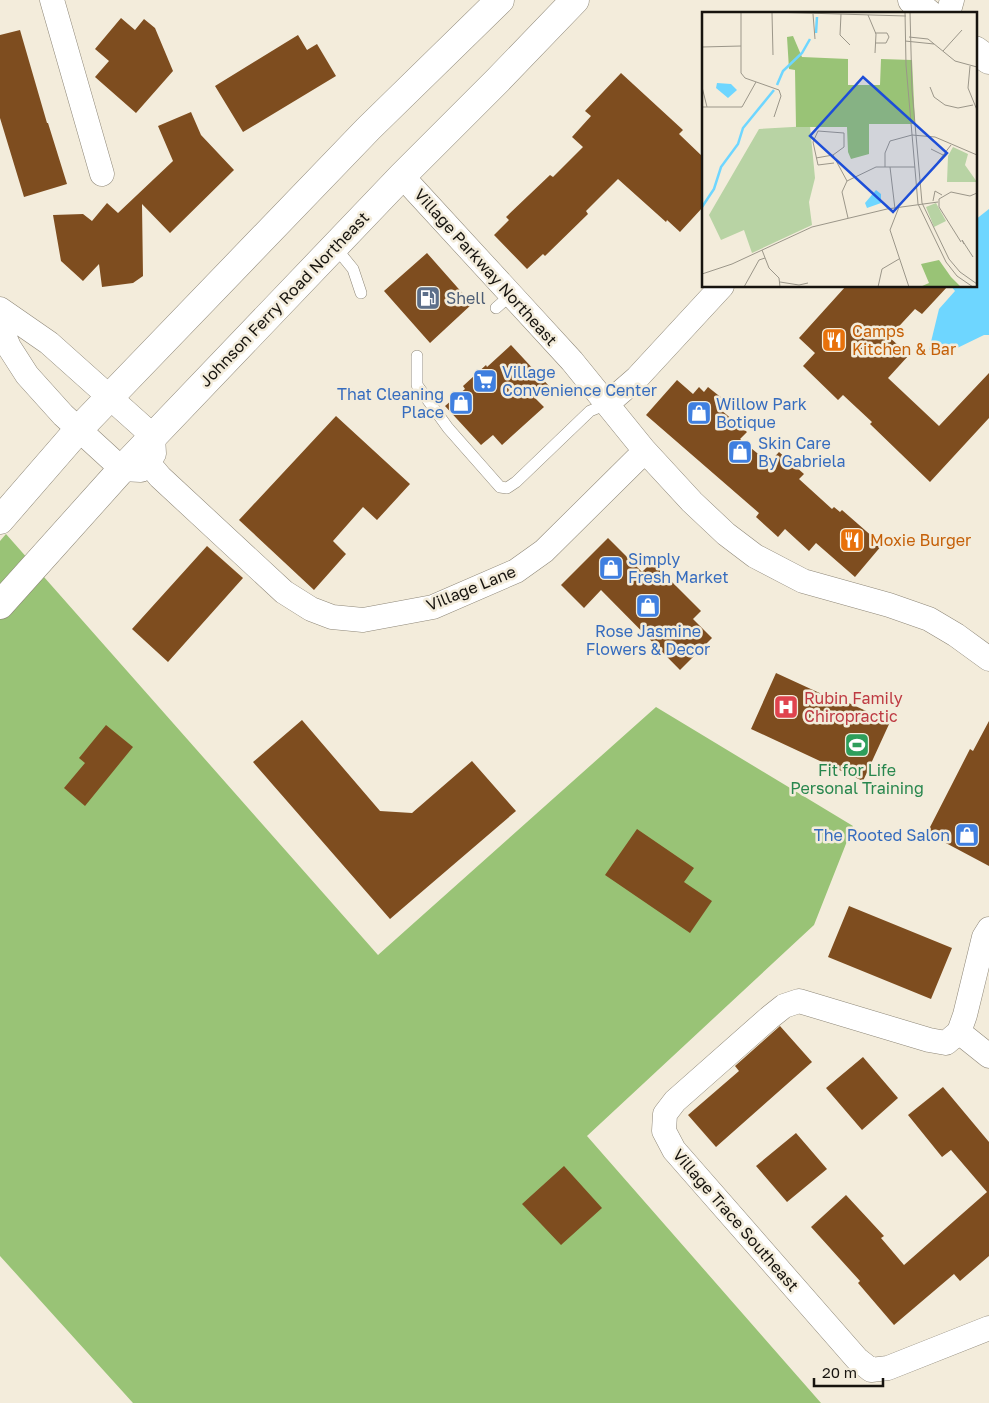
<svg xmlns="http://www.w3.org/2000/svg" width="989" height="1403" font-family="'Golos Text',sans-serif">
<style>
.forest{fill:#99c376}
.water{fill:#6ed6ff}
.building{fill:#7e4d1f}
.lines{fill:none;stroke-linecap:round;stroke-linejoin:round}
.service-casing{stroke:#8e8778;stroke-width:12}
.minor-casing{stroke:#8e8778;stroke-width:25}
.tertiary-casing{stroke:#8e8778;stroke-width:29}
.primary-casing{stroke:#8e8778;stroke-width:29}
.service{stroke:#fff;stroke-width:11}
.minor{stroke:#fff;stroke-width:24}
.tertiary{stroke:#fff;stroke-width:28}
.primary{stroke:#fff;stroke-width:28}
.labels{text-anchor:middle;stroke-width:5;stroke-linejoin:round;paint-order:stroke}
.street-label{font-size:16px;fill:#17140f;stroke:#f3ecdb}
.service-label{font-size:16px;fill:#4e5e75;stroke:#f3ecdb;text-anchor:start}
.food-label{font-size:16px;fill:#c56008;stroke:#f3ecdb;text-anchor:start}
.shop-label{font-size:16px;fill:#366cbe;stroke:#f3ecdb;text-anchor:start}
.health-label{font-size:16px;fill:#be3a42;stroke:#f3ecdb;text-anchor:start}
.leisure-label{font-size:16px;fill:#27864d;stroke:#f3ecdb}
.inset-river{fill:none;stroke:#6ed6ff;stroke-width:2.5}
.inset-road{fill:none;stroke:#9b9689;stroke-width:1}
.view{fill:#1d4ed8;fill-opacity:0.15;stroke:#1d4ed8;stroke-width:2.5}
.inset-edge{fill:none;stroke:#17140f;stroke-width:2.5}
</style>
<rect width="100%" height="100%" fill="#f3ecdb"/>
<path class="forest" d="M6,534L378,955L656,707L853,826L814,925L587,1136L821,1403H133L0,1256V541Z"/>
<path class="water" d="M989,209V335H984L949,352L929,350L939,309L955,291L951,286H975V220Z"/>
<path class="building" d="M121,18L135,30L144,19L155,28L173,71L136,113L95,77L109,61L95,49Z
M20,30L47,123H48L67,184L24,197L0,118V35Z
M298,35L307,50L317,44L336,76L243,132L215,86Z
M621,73L683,130L679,134L703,157V207L680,232L667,220L666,222L618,179L586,211L588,214L545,256L543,254L527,269L494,235L509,220L506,217L550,175L553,177L583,147L572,137L591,116L585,111Z
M191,112L201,135L234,170L170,233L142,204L143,276L133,283L102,287L99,264L83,281L61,261L53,215L83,214L92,221L107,203L118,213L173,161L158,126Z
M427,253L472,304L430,343L384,291Z
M846,286H948L922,314L915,309L889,337L909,355L888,378L939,426L989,373V418L930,482L870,424L872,422L843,395L838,400L803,366L815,353L799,338Z
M511,345L549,386L535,398L544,407L502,445L493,435L481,445L445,406L465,389L463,386L486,365L487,367Z
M677,380L693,394L699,387L704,392L708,387L728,403L721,410L747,432L740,439L769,463L779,452L804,474L799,479L832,509L834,507L840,512L842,510L882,545L855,577L816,543L809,551L785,529L778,537L756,517L759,513L646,415Z
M336,416L410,484L377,520L363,507L333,541L346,554L314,590L239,520Z
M608,538L642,572L652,562L701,611L693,619L712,638L680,670L601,590L584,608L561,585Z
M207,546L243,578L168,662L132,629Z
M776,673L837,701L838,698L890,722L863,781L751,729Z
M302,720L380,811L412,813L472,761L516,811L390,919L253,762Z
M989,721V866L927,833L970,749L973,751Z
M106,725L133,747L85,806L64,788L85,763L79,758Z
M637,829L694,868L684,882L712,901L690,933L605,875Z
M849,906L952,948L931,999L828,957Z
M780,1026L812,1062L716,1147L688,1115L739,1071L735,1066Z
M863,1057L898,1098L862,1130L826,1088Z
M943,1087L989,1142V1256L960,1281L954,1274L894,1325L858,1283L860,1281L811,1227L846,1195L884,1236L881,1238L904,1265L987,1192L951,1150L942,1157L908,1115Z
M796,1133L827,1169L787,1202L756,1166Z
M564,1166L602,1208L561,1245L522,1204Z"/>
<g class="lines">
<defs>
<path id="service" d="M335,247L353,269L361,293
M496,308L512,294
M417,356V385L448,428L500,487L507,488L516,482L590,411L607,404"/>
<path id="minor" d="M52,0L102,174
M948,14L952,0
M402,176L572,361L645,451L692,502L726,534L755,556L803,581L889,605L929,619L956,635L989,659
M0,309L49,343L153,436L154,454
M0,326L9,347L27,375L63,415L122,469L141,470
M607,404L637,378L722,286
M155,471L160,477L284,592L311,609L332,617L363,620L433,607L516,571L544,551L645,451
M989,929L984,937L965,1015L959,1032L946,1043L929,1040L799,1001L784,1006L769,1018L675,1101L665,1114L664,1131L674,1150L857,1359L871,1370L888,1368L989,1328
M959,1032L989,1056"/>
<path id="tertiary" d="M912,0L929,14
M975,50L989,60"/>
<path id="primary" d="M0,520L79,429L368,129L500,0
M0,605L122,469L402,176L498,80L575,0"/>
</defs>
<use href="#service" class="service-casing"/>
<use href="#minor" class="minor-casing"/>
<use href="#tertiary" class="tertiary-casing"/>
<use href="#primary" class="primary-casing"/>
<use href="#service" class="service"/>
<use href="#minor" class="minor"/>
<use href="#tertiary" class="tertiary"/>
<use href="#primary" class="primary"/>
</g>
<defs>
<symbol id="fuel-square" viewBox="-11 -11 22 22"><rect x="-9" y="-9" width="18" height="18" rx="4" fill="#5c6f8a" stroke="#f3ecdb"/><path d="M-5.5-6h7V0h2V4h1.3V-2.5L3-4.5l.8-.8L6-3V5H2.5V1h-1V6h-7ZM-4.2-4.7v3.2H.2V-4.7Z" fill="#fff"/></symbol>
<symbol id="restaurant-square" viewBox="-11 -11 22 22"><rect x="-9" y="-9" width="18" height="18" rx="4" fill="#e8710a" stroke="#f3ecdb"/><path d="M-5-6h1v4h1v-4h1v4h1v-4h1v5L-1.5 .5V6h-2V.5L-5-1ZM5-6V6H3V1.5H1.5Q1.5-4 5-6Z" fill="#fff"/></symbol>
<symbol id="supermarket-square" viewBox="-11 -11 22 22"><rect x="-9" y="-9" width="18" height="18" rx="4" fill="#3f7fe0" stroke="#f3ecdb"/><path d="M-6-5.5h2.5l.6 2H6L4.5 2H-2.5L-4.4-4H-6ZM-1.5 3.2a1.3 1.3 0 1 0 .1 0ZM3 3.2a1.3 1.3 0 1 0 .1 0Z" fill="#fff"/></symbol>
<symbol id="shop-square" viewBox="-11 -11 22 22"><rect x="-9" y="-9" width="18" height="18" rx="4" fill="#3f7fe0" stroke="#f3ecdb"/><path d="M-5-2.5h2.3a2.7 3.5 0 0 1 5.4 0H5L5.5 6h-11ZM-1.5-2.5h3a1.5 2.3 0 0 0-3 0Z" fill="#fff"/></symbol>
<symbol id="hospital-square" viewBox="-11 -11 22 22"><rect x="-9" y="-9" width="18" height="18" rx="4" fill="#e0444e" stroke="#f3ecdb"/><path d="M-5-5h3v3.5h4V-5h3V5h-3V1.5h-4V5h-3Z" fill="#fff"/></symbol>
<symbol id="stadium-square" viewBox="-11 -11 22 22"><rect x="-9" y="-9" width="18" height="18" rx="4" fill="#2e9e5b" stroke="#f3ecdb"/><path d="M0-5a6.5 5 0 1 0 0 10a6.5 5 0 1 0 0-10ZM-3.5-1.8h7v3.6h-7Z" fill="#fff"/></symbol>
</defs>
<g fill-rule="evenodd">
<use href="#fuel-square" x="414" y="284" width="28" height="28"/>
<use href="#restaurant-square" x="820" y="326" width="28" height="28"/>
<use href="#supermarket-square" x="471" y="367" width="28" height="28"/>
<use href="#shop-square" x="447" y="389" width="28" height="28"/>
<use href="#shop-square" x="685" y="399" width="28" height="28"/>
<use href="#shop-square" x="726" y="438" width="28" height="28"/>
<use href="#restaurant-square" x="838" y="526" width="28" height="28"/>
<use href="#shop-square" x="597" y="554" width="28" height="28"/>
<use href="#shop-square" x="634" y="592" width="28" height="28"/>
<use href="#hospital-square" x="772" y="693" width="28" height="28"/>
<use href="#stadium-square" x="843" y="731" width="28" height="28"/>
<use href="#shop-square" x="953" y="821" width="28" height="28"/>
</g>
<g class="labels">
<g class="street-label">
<text transform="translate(486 267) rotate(48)" y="6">Village Parkway Northeast</text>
<text transform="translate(284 299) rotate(-46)" y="6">Johnson Ferry Road Northeast</text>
<text transform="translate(471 588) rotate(-22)" y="6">Village Lane</text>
<text transform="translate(736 1220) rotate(49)" y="6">Village Trace Southeast</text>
</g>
<g class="service-label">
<text x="446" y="304">Shell</text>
</g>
<g class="food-label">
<text x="852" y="337">Camps<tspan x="852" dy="18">Kitchen &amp; Bar</tspan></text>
<text x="870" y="546">Moxie Burger</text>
</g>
<g class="shop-label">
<text x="502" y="378">Village<tspan x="502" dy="18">Convenience Center</tspan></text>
<text x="444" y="400" text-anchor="end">That Cleaning<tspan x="444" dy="18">Place</tspan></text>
<text x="716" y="410">Willow Park<tspan x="716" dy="18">Botique</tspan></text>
<text x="758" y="449">Skin Care<tspan x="758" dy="18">By Gabriela</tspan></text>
<text x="628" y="565">Simply<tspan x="628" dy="18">Fresh Market</tspan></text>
<text x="648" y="637" text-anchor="middle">Rose Jasmine<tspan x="648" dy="18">Flowers &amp; Decor</tspan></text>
<text x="950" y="841" text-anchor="end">The Rooted Salon</text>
</g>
<g class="health-label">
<text x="804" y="704">Rubin Family<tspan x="804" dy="18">Chiropractic</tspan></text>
</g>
<g class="leisure-label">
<text x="857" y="776">Fit for Life<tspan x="857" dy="18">Personal Training</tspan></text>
</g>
</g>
<g transform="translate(702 12)">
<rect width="275" height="275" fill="#f3ecdb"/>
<path d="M108,114L113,166L107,190L110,213L50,241L42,218L19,228L7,203L57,117ZM251,135L266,142L263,153L275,170H245L246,144ZM234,191L244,209L232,215L224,195Z" fill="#b8d3a4"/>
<path d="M91,24L100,45L146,47V73H178L179,47L210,48L213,112H167V142L149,147L146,140L145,115H94L93,58L87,57L85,25ZM237,248L249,265L259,275H218L227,271L219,252Z" fill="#99c376"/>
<path d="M15,71L29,72L35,78L26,86L14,76ZM174,178L179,182V191L165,196L163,191Z" fill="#6ed6ff"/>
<path class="inset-river" d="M114,21L115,5M75,73L81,59L100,41L108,27M0,195L12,177L19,155L36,132L41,116L72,78"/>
<path class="inset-road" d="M39,0V61L43,66L77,78L79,84L72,105M69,0L204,4M203,0L204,53L216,192L244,250L255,264L271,275M208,0L210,78L220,191L247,247L258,260L275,272M70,1L71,43M111,2L113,27M139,2L138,23L148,33M166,3L174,22L173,41M173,21H185L187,25L184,31H173M207,25L226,27L253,49L275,55M203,29L232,32M0,35L39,34M241,39L260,18M268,54L266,76L275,98M0,75L5,95M228,75L232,85L243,93L256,96L271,93M0,95H40L54,70M229,137L243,144M114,146L131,143M132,151L116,153L111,130L116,119L142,121V135L131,143L145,169L174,155H213M183,155V141L188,129L210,123L233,125L275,143M188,155L193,197M232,155L249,133M145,169L140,180L146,206M231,189L233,179L240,183M197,195L188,218L207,275M259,230L237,195V187L249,180L268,184L275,181M262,232L260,228L271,245M60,238L67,256L77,266L78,275M0,262L30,252L110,215L185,197L236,190M78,270L97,273L106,271M42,275L57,248L63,246M176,275L180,257L197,247"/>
<path class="view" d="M161,65L245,141L191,200L108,124Z"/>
<rect width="275" height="275" class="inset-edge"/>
</g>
<path d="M814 1378v8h69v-8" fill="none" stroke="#17140f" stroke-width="2.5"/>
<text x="822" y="1378" font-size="15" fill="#17140f" stroke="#f3ecdb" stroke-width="4" paint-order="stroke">20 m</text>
</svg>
